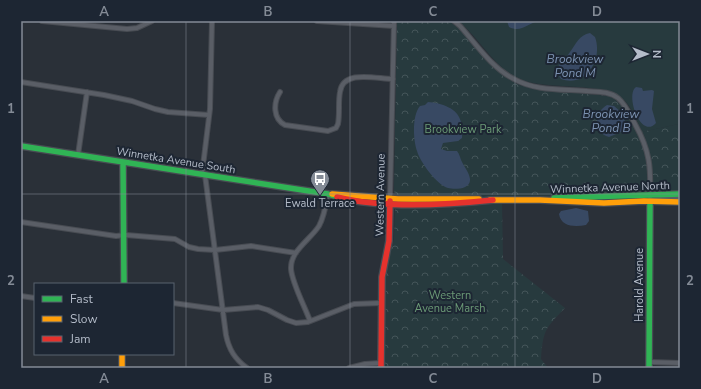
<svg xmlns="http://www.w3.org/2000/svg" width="701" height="389" font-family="'Nunito Sans',sans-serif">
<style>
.grass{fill:#273a3e}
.park{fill:url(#park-crowns)}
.water{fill:#384963}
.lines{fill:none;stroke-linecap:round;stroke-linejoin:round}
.street-casing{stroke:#484c53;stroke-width:6}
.fast-casing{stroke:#484c53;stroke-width:8}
.slow-casing{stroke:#484c53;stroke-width:8}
.jam-casing{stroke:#484c53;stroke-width:8}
.street{stroke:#5a5e66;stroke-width:4}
.fast{stroke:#30b455;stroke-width:5.5}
.slow{stroke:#ff9f0a;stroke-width:5.5}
.jam{stroke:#e5322d;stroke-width:5.5}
.grid{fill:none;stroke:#848b96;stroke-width:1;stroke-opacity:0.55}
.labels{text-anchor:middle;stroke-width:4;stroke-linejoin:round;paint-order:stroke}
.park-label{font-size:11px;fill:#6b9a76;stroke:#1d2633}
.street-label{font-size:11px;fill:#b4bcc9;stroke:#1d2633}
.poi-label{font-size:11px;fill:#b4bcc9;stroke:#1d2633}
.water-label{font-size:12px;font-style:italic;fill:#7c92b1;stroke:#1d2633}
.neatline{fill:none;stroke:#848b96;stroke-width:1.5}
.grid-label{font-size:13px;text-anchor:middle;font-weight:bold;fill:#848b96}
</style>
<defs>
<pattern id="park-crowns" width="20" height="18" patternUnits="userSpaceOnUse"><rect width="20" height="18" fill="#273a3e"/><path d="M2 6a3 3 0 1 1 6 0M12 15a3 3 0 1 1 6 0" fill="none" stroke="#445559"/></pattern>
</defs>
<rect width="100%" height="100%" fill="#2a3038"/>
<path class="grass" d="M458,21H680V115L679,124L642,132C637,121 632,108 624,100C604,80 547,92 517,78C492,65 480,38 458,21Z"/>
<path class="park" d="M397,21H449L461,30L501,74L517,84L533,89L609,96C624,103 630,118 637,133L679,124L680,115V191L551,197L499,198L398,196L394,192Z
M502,203L503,259L565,308C546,328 543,329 541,359L548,368H384V285L387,264L394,239L395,209L402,206H439Z"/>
<path class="water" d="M507,21H538C527,24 521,33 509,27Z
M590,33L595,37C603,58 587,88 561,79C551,66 565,60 570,52C576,44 579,35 590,33Z
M636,87L642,88L643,91L652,90L654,91L652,109L656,123C642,139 627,101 634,89Z
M428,102C441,103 458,108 461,122C463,127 462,133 462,138L458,141L443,143L441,149L447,151H457C460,155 460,158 462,162C465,168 469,172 470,179C471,189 455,190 448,188C437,185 420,162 417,151C413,140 412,115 420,106L425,105Z
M607,105L614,106L620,111L628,127L626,130L609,137C593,133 594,112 607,105Z
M576,208L588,211L589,221L586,225C575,227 561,227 559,214L561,211Z"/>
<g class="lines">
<defs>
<path id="street" d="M42,21L127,29L137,28L152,21
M317,21L394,26
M454,21L460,26C476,44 492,68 514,79C535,91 562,89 586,91C597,92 609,91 618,98C626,105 630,115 635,124C650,151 651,167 650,197
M21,82L104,95L132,101L155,109L168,112L209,115
M280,92C273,103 273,119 285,125L328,131L336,128L338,124C340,113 338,102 340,92C343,69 377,79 393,79
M78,155L87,92
M202,174L210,109L212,21
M205,175L226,335C229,350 235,359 247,368
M390,199L394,21
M651,200L680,197
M21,222L116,236L126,235L175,239L189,247L198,249L215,250L251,246L296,253
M21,296L35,298
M173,303L223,310L258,307L268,310L287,320L296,323L308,322L354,304L381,303
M310,321C305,307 292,283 291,269C290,251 310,240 319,226C324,217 326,205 328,194
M649,362L680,363
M349,368L365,364L381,363"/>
<path id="fast" d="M21,146L328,194L337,197
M123,162L124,284
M554,198L680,194
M649,368L650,202"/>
<path id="slow" d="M332,194L398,199H479
M490,200H540L604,203L644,201L680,202
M122,354V368"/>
<path id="jam" d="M337,197C384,209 445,205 493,200
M381,368L382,277L389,241L390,201"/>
</defs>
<use href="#street" class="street-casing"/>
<use href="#fast" class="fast-casing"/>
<use href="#slow" class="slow-casing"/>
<use href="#jam" class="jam-casing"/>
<use href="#street" class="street"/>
<use href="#fast" class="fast"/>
<use href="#slow" class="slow"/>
<use href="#jam" class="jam"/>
</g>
<path class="grid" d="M186,21V368M350,21V368M515,21V368M21,194H680"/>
<defs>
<symbol id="bus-pin" viewBox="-11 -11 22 30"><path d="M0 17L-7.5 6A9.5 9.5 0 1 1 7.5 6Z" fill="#848b96" stroke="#1d2633"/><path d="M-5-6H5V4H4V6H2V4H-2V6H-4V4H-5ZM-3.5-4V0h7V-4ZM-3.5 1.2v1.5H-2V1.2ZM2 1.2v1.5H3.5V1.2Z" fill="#fff"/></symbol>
</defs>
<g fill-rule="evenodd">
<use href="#bus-pin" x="309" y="168" width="22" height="30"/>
</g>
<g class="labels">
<g class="park-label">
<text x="463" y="133">Brookview Park</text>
<text x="450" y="299">Western<tspan x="450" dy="13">Avenue Marsh</tspan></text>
</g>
<g class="street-label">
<text transform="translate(176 160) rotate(9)" y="4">Winnetka Avenue South</text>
<text transform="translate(610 187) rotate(-2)" y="4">Winnetka Avenue North</text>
<text transform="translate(380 195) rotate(-89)" y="4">Western Avenue</text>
<text transform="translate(639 285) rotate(-90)" y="4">Harold Avenue</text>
</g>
<g class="poi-label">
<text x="320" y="207">Ewald Terrace</text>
</g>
<g class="water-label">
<text x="575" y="63">Brookview<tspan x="575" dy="14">Pond M</tspan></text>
<text x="611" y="118">Brookview<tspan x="611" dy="14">Pond B</tspan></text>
</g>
</g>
<rect width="701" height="389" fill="none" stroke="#1d2633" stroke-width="44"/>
<rect x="34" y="283" width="140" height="72" fill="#1d2633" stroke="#59626f"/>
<rect x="42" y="296" width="20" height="6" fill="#30b455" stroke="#59626f"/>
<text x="70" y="303" font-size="12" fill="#b4bcc9">Fast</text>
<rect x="42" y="316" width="20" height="6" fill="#ff9f0a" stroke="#59626f"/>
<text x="70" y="323" font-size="12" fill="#b4bcc9">Slow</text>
<rect x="42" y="336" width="20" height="6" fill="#e5322d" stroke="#59626f"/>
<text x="70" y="343" font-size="12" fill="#b4bcc9">Jam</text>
<g transform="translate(647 54) rotate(90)" stroke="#1d2633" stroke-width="3" paint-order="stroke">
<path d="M0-3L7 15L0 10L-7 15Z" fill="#b4bcc9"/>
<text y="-6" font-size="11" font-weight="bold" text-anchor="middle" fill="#b4bcc9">N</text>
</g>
<rect x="22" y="22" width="657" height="345" class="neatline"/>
<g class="grid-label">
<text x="104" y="16">A</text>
<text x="268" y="16">B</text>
<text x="433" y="16">C</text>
<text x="597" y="16">D</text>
<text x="11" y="113">1</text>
<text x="690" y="113">1</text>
<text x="11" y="285">2</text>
<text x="690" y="285">2</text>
<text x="104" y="383">A</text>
<text x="268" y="383">B</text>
<text x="433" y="383">C</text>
<text x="597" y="383">D</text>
</g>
</svg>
